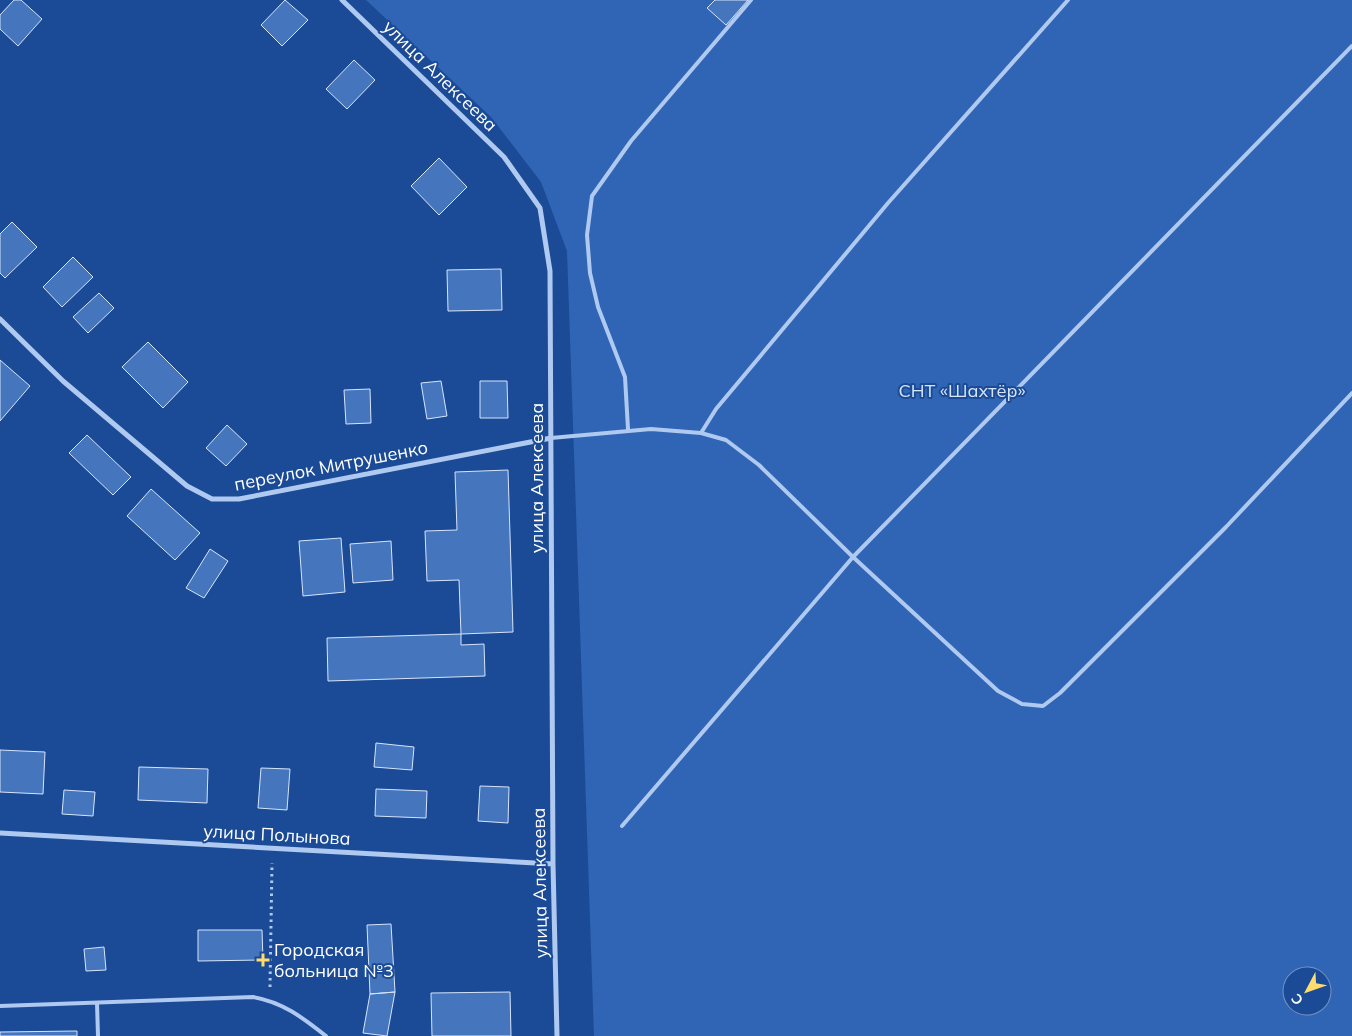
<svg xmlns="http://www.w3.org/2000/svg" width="1352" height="1036" font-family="Mulish,sans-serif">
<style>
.green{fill:#2f65b4;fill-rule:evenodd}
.building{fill:#4475bd;stroke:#d6e5fb}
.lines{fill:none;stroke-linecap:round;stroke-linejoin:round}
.path{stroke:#afc9f0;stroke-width:3;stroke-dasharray:2.5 4;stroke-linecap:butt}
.lane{stroke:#afc9f0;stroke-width:4}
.street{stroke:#afc9f0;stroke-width:5}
.poi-dot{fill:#ffdc6d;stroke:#1b4b96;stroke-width:2}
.labels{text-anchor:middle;stroke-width:4;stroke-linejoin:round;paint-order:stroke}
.street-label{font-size:18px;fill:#fff;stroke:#1b4b96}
.park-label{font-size:18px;fill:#d6e5fb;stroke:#1b4b96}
.poi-label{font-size:18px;fill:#fff;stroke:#1b4b96;text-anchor:start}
</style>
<rect width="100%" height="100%" fill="#1b4b96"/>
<path class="green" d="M366,0H1352V1036H594L567,251L541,182L491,117ZM1292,976H1322V1006H1292Z"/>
<path class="building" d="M14,0H21L42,19L18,46L0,29V15Z
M285,0L308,20L282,46L261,25Z
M715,0H748L726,25L707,8Z
M354,60L375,80L347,109L326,89Z
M439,158L467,187L439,215L411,186Z
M12,222L37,247L5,278L0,273V234Z
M73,257L93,277L62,307L43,287Z
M501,269L502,310L448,311L447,270Z
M99,293L114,308L88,333L73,317Z
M148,342L188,382L163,408L122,367Z
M0,360L30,386L0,421Z
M441,381L447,416L427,419L421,383Z
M480,381H507L508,418H480Z
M370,389L371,423L346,424L344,390Z
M227,425L247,444L226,466L206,448Z
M87,435L131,477L113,495L69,453Z
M508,470L513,632L461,634L459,580L427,581L425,531L457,530L455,472Z
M151,489L200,533L175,560L127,516Z
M341,538L345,592L303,596L299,541Z
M391,541L393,580L353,583L350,544Z
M210,549L228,561L204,598L186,588Z
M461,634V645L484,644L485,676L328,681L327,638Z
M376,743L414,747L412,770L374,767Z
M0,750L45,752L43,794L0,792Z
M139,767L208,769L207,803L138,800Z
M261,768L290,769L287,810L258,808Z
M480,786L509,787L508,823L478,821Z
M376,789L427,791L426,818L375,816Z
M64,790L95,792L93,816L62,814Z
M391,924L395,992L370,994L367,925Z
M198,930H262L263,960L198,961Z
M104,947L106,970L86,971L84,949Z
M395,992L387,1036L363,1033L370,994Z
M510,992L511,1036H432L431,993Z
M77,1031V1036H0V1032Z"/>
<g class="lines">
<path class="path" d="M270,987L272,863"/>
<path class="lane" d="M628,429L625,377L598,307L590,273L587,235L592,196L631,141L751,0
M701,433L716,409L888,203L1068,0
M551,438L651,429L701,433L726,440L759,465L853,557L998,691L1022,704L1043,706L1060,693L1226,527L1352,393
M622,826L853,557L1352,46
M97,1003L98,1036
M0,1006L253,997C283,1002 303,1018 326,1036"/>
<path class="street" d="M342,0L504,157L540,208L550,271L553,864L557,1036
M0,319L63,381L187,486L212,499H239L551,438
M0,833L553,864"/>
</g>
<path class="poi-dot" d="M260.5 952.5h5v5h5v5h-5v5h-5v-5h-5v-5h5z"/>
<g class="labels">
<g class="street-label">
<text transform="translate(440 76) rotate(44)" y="6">улица Алексеева</text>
<text transform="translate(331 466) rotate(-11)" y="6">переулок Митрушенко</text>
<text transform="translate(537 478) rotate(-90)" y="6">улица Алексеева</text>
<text transform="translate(277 835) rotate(3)" y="6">улица Полынова</text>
<text transform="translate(540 883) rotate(-91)" y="6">улица Алексеева</text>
</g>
<g class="park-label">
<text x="962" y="397">СНТ «Шахтёр»</text>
</g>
<g class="poi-label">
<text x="274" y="956">Городская<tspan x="274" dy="21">больница №3</tspan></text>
</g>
</g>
<g transform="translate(1307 991) rotate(229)"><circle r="24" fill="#1b4b96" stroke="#7693c0"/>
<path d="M0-4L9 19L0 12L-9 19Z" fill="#ffdc6d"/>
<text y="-8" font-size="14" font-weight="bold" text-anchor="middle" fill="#ffffff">С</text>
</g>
</svg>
